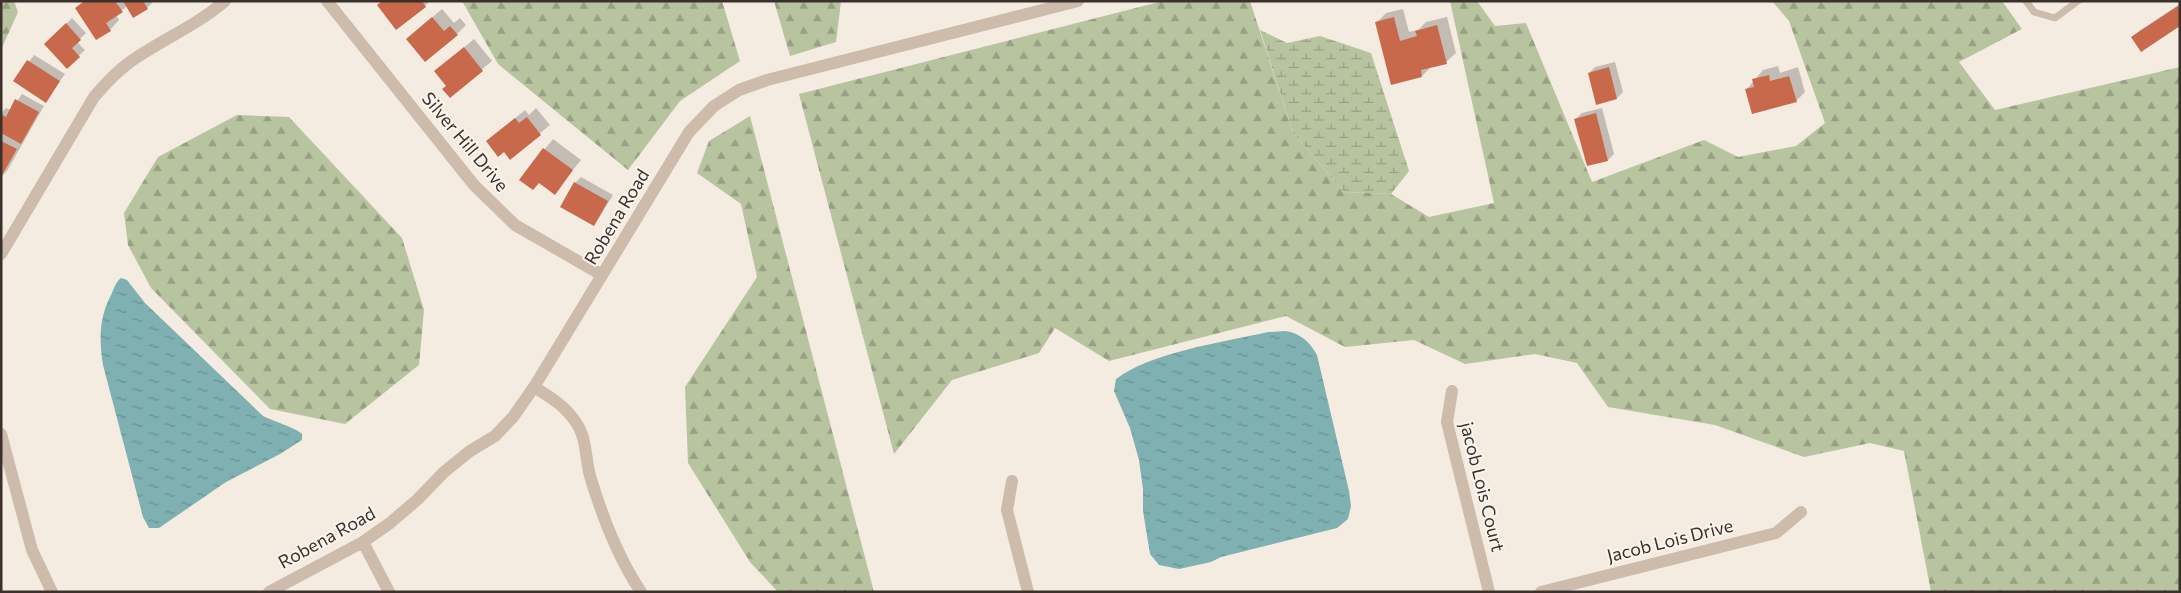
<svg xmlns="http://www.w3.org/2000/svg" width="2181" height="593" font-family="Commissioner,sans-serif">
<style>
.forest{fill:url(#forest-firs)}
.wetland{fill:url(#wetland-marsh)}
.water{fill:url(#water-ripples)}
.shadow{fill:#0003}
.building{fill:#c8694b}
.lines{fill:none;stroke-linecap:round;stroke-linejoin:round}
.lane{stroke:#cdbbac;stroke-width:7}
.street{stroke:#cdbbac;stroke-width:12}
.labels{text-anchor:middle;stroke-width:4;stroke-linejoin:round;paint-order:stroke}
.street-label{font-size:18px;fill:#3b302b;stroke:#fbf5ee}
</style>
<defs>
<pattern id="forest-firs" width="22" height="20" patternUnits="userSpaceOnUse" patternTransform="scale(1.25)"><rect width="22" height="20" fill="#b8c4a0"/><path d="M5 1l3.5 6h-7zM16 11l3.5 6h-7z" fill="#97a083"/></pattern>
<pattern id="wetland-marsh" width="20" height="14" patternUnits="userSpaceOnUse" patternTransform="scale(1.25)"><rect width="20" height="14" fill="#b8c4a0"/><path d="M1 5h8M5 5V1M11 12h8M15 12V8" fill="none" stroke="#97a083"/></pattern>
<pattern id="water-ripples" width="26" height="14" patternUnits="userSpaceOnUse" patternTransform="scale(1.25)"><rect width="26" height="14" fill="#7fb0b2"/><path d="M2 4q2-2 4 0t4 0M15 11q2-2 4 0t4 0" fill="none" stroke="#699091"/></pattern>
</defs>
<rect width="100%" height="100%" fill="#f4ebe1"/>
<path class="forest" d="M1,1H14L18,12L1,50Z
M462,1H722L740,61L680,101L628,170L498,64Z
M774,1H841L836,42L790,56Z
M1163,1H1250L1293,133L1344,192L1391,194L1429,217L1494,203L1450,1H1477L1495,26L1526,23L1592,182L1704,140L1738,157L1796,146L1825,123L1789,21L1772,1H2002L2022,29L1959,62L1995,110L2180,67V592H1931L1904,451L1870,443L1804,457L1715,425L1608,407L1577,363L1535,354L1465,364L1414,340L1345,347L1286,316L1109,361L1055,328L1039,353L952,380L894,454L799,94Z
M237,115L289,117L402,238L424,310L419,365L345,424L270,409L151,288L128,245L124,213L158,157Z
M750,116L874,592H778L750,562L688,463L685,387L757,277L741,204L697,173L709,141Z"/>
<path class="wetland" d="M1260,30L1287,43L1320,36L1371,53L1409,171L1391,194L1344,192L1293,133Z"/>
<path class="water" d="M121,278L127,280L145,303L263,416C273,421 296,428 302,434V440L280,454L226,482L159,528H149L143,517L103,365C99,340 99,318 111,295C114,288 116,282 121,278Z
M1286,331C1301,334 1309,341 1317,355L1349,491L1351,506L1348,519L1337,528L1221,557L1211,562L1179,569L1159,565L1150,554L1143,511V489L1139,460L1130,428L1114,391L1116,379C1151,352 1224,342 1268,332Z"/>
<path class="shadow" d="M83,1H154L147,8L127,6L116,15L119,20L110,30L76,8Z
M383,1H430L425,6Z
M2180,4V25L2133,37L2139,31Z
M442,9L454,23L460,18L466,25L457,34L407,39Z
M1403,9L1409,32L1418,30L1426,22L1447,17L1456,53L1446,62L1432,66L1422,76L1377,22L1386,13Z
M72,18L86,33L77,42L85,50L67,67L46,44Z
M474,39L492,61L450,96L448,85L436,71Z
M34,55L65,74L46,101L15,81Z
M1615,62L1623,92L1617,98L1596,103L1589,73L1595,67Z
M1778,66L1780,73L1798,67L1805,92L1796,101L1746,90L1763,70Z
M22,94L44,106L7,171L1,177V113L6,108L11,110Z
M536,108L550,125L510,158L504,151L488,141L525,110L529,115Z
M1602,108L1614,154L1608,160L1588,165L1576,119L1582,113Z
M553,139L581,160L554,193L540,182L520,180Z
M581,177L613,195L599,218L593,224L575,183Z"/>
<path class="building" d="M85,1H115L123,12L106,23L111,31L96,40L75,8Z
M123,1H143L148,9L133,18Z
M382,1H422L426,7L396,30L377,5Z
M2178,6L2180,9V26L2141,52L2131,37Z
M432,17L444,31L450,26L458,35L425,62L406,39Z
M1394,17L1400,41L1417,36L1415,31L1437,25L1447,64L1421,70L1422,77L1391,85L1375,22Z
M66,23L81,40L72,48L80,57L67,69L44,44Z
M464,47L483,71L450,98L442,89L446,86L434,71Z
M27,60L60,81L46,103L13,81Z
M1609,67L1617,99L1596,105L1588,73Z
M1769,75L1770,81L1789,76L1797,102L1752,114L1745,89L1754,87L1752,79Z
M15,99L39,112L21,144L1,133V114L6,117Z
M1596,113L1608,161L1587,166L1574,119Z
M527,117L541,135L510,160L504,152L498,157L486,141L515,118L519,123Z
M1,141L17,149L1,177Z
M543,148L573,170L555,195L539,183L533,190L519,180Z
M574,182L608,201L594,226L560,207Z"/>
<g class="lines">
<path class="lane" d="M2026,1L2034,12L2055,18L2078,1"/>
<path class="street" d="M327,1L474,185L515,225L602,275
M1,254L94,97C105,84 116,72 130,62C161,40 196,26 225,1
M534,387C550,397 564,405 575,421C587,437 585,457 590,476C602,516 617,556 641,592
M1452,391L1447,422L1489,592
M1,434L32,550L52,592
M1012,481L1007,510L1028,592
M363,542L389,592
M269,592L363,542L390,523L418,499L444,472L470,451L495,436L513,417L534,387L689,132L714,106L739,90L767,80L1078,1
M1541,592L1776,533L1801,512"/>
</g>
<g class="labels">
<g class="street-label">
<text transform="translate(465 142) rotate(50)" y="6">Silver Hill Drive</text>
<text transform="translate(617 217) rotate(-59)" y="6">Robena Road</text>
<text transform="translate(1482 487) rotate(76)" y="6">jacob Lois Court</text>
<text transform="translate(327 538) rotate(-29)" y="6">Robena Road</text>
<text transform="translate(1670 541) rotate(-14)" y="6">Jacob Lois Drive</text>
</g>
</g>
<rect width="2181" height="593" fill="none" stroke="#3b302b" stroke-width="5"/>
</svg>
